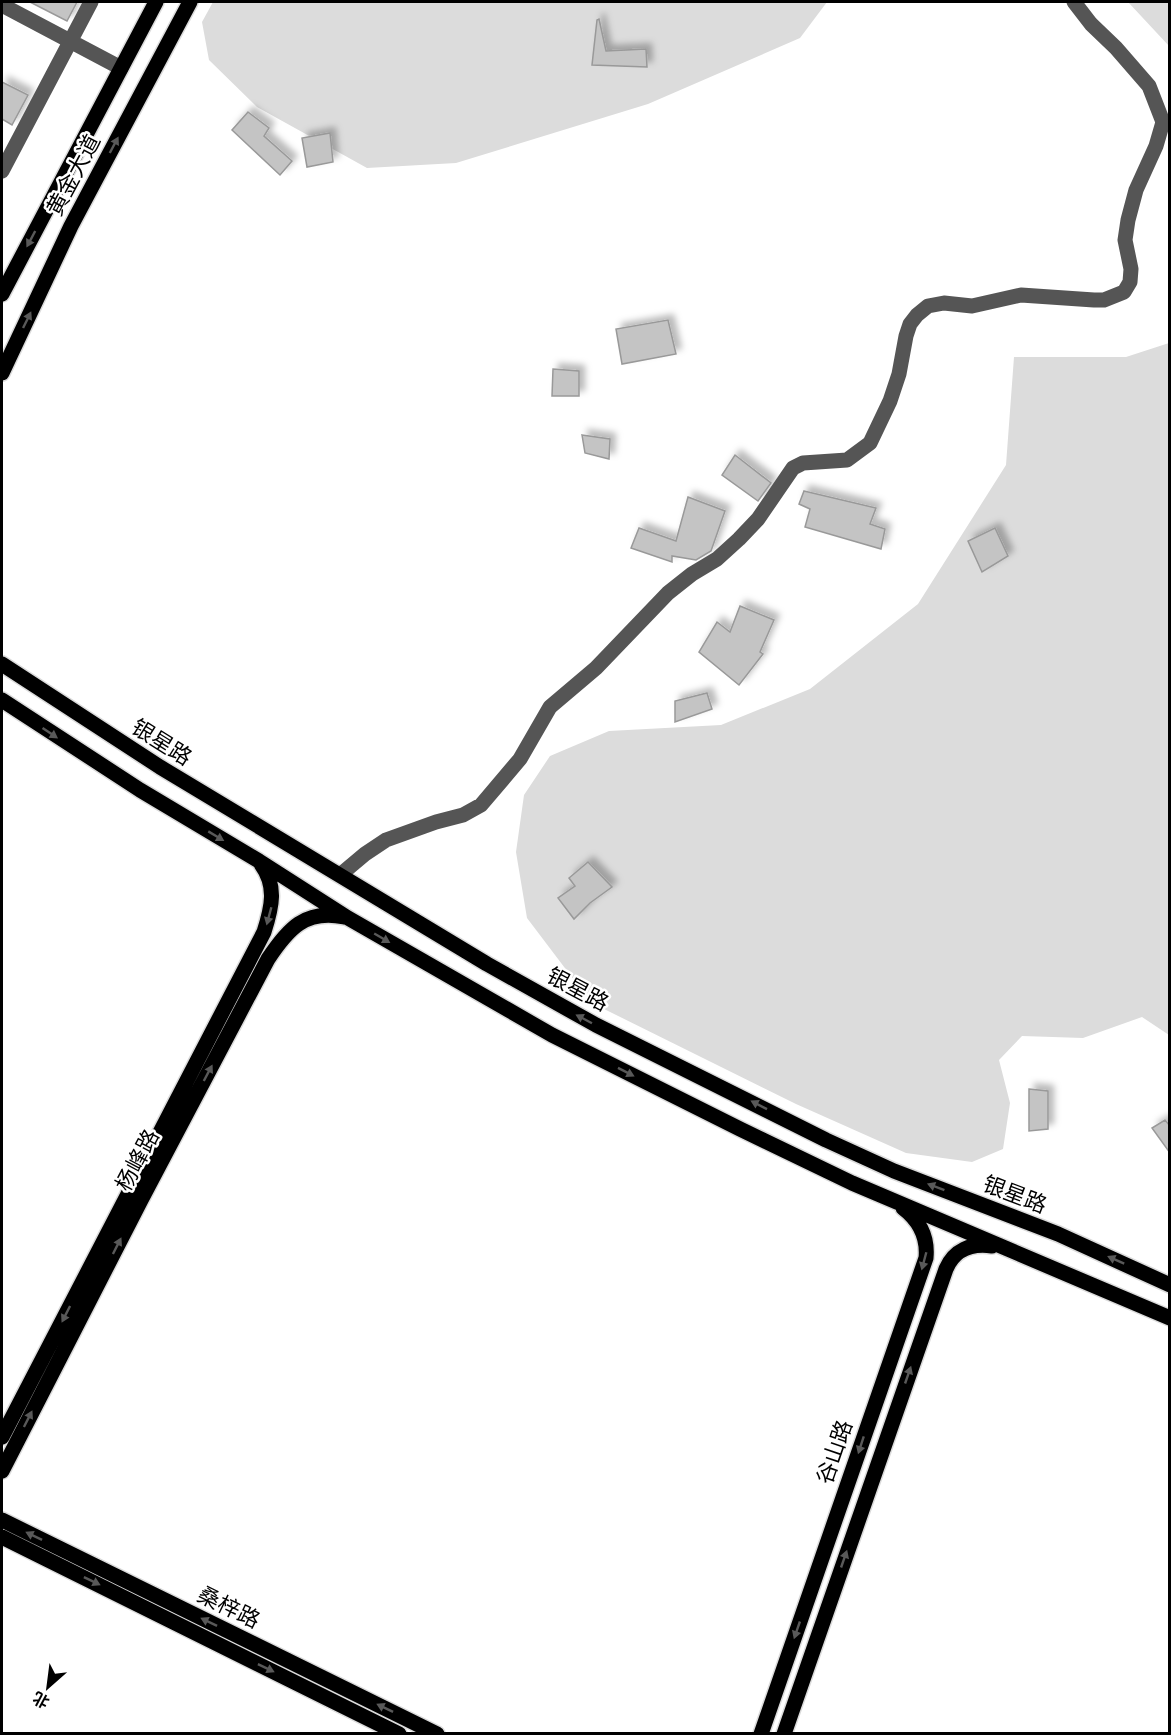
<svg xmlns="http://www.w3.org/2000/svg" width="1171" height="1735" font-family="Mulish,'Noto Sans SC',sans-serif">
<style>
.green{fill:#dcdcdc}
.building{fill:#c4c4c4;stroke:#999;stroke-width:1.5;filter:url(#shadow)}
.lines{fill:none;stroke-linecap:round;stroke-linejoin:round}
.major-casing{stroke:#dbdbdb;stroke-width:18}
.minor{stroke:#555;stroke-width:15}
.major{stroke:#000;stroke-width:15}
.oneway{fill:#595959}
.labels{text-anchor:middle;stroke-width:5;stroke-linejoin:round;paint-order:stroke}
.street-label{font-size:22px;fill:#000;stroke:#fff}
</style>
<defs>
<filter id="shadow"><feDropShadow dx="5.5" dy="-5.5" stdDeviation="3" flood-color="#0004"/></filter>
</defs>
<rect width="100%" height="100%" fill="#fff"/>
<path class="green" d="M213,2H827L800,38L648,104L456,163L367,168L257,107L209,60L202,22Z
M1128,2H1169V46Z
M1169,343V1035L1142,1017L1083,1038L1022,1036L999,1060L1010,1103L1003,1149L972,1162L906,1153L796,1104L600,1007L580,988L527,918L516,852L524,795L550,756L609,731L721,725L810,689L918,604L1006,465L1014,357H1126Z"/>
<path class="building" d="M30,2H77L67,21Z
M599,19L606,51L646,49L647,67L592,65L597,20Z
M2,82L28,95L12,125L2,119Z
M248,112L269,128L264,136L292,161L280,175L232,130Z
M330,133L333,162L307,167L302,138Z
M668,320L676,354L622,364L616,329Z
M553,369L579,371V396H552Z
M582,435L610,439L609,459L585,453Z
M735,455L771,483L758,501L722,475Z
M804,491L876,508L870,524L885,529L881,549L805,527L810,509L799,504Z
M688,497L725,511L711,551L696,560L672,556V562L631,548L639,528L676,541Z
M995,528L1008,556L982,572L968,541Z
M740,606L774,620L760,652L763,654L739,685L699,652L717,622L730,632Z
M707,693L712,709L675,722V701Z
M588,862L612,887L590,903L574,919L558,898L575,886L569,878Z
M1029,1089L1048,1091V1129L1029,1131Z
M1165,1120L1170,1126V1153L1152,1128Z"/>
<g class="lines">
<defs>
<path id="major" d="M2,294L156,2
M2,373L71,226L190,2
M2,664L160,767L487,964L596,1025L826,1140L894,1171L1058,1234L1170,1285
M2,700L140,790L259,861L348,918L552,1035L740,1129L852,1183L1170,1318
M2,1437L264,932C272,907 277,886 261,864
M2,1471L141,1200L268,959C288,929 305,909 344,917
M2,1520L437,1734
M2,1537L399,1734
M761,1734L926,1258C928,1237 920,1221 903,1208
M784,1734L946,1269C954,1250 971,1243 992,1246"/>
</defs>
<use href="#major" class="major-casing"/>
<path class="minor" d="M2,5L121,68
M2,171L91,2
M340,875L365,854L386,840L436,822L463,815L481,805L520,759L550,707L596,668L668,593L692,574L717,559L739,539L758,519L793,468L803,463L847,460L870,443L890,401L899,374L906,336L910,324L917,315L928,306L944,303L972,306L1021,295L1094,300H1104L1124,292L1130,282L1131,269L1125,240L1128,220L1136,190L1156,146L1163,122L1149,86L1116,48L1091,24L1074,2"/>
<use href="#major" class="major"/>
</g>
<defs><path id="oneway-solid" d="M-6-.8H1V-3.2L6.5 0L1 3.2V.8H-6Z" transform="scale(1.5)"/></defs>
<g class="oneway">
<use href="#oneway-solid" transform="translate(114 145) rotate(-62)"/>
<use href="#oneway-solid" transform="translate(31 239) rotate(118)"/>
<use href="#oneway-solid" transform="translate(27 320) rotate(-64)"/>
<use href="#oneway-solid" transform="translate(50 733) rotate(34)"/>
<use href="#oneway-solid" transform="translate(216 836) rotate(31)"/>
<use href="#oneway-solid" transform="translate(269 916) rotate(105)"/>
<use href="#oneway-solid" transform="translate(382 938) rotate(30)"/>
<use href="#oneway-solid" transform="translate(584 1019) rotate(-152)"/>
<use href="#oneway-solid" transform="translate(626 1072) rotate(27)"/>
<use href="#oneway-solid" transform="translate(208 1073) rotate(-62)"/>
<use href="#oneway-solid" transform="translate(759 1105) rotate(-153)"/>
<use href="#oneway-solid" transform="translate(936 1187) rotate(-159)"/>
<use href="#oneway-solid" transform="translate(117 1246) rotate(-63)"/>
<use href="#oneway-solid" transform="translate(1116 1260) rotate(-156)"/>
<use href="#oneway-solid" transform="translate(924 1261) rotate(105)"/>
<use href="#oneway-solid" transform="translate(66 1314) rotate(117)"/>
<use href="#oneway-solid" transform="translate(908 1375) rotate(-71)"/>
<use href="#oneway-solid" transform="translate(28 1419) rotate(-63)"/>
<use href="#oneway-solid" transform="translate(861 1445) rotate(108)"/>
<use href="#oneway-solid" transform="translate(34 1536) rotate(-154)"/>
<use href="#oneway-solid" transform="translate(844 1559) rotate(-71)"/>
<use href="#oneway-solid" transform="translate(92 1581) rotate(26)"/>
<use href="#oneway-solid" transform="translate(209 1622) rotate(-154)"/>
<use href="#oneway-solid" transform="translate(797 1630) rotate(109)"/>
<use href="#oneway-solid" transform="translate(266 1668) rotate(26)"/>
<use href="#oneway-solid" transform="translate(385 1708) rotate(-154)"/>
</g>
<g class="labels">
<g class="street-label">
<text transform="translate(73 175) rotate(-62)" y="8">黄金大道</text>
<text transform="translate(162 742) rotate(32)" y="8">银星路</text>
<text transform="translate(578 989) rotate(28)" y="8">银星路</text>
<text transform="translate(137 1160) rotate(-62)" y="8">杨峰路</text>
<text transform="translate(1015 1194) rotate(21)" y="8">银星路</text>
<text transform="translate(834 1452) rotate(-71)" y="8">谷山路</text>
<text transform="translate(229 1607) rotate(26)" y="8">桑梓路</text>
</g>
</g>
<rect width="1171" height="1735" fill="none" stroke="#000000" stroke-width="6"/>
<g transform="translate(48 1687) rotate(208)" stroke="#ffffff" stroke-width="4.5" paint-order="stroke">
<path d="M0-4.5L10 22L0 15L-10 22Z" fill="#000000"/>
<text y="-9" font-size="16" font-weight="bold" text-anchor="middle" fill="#000000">北</text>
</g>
</svg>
